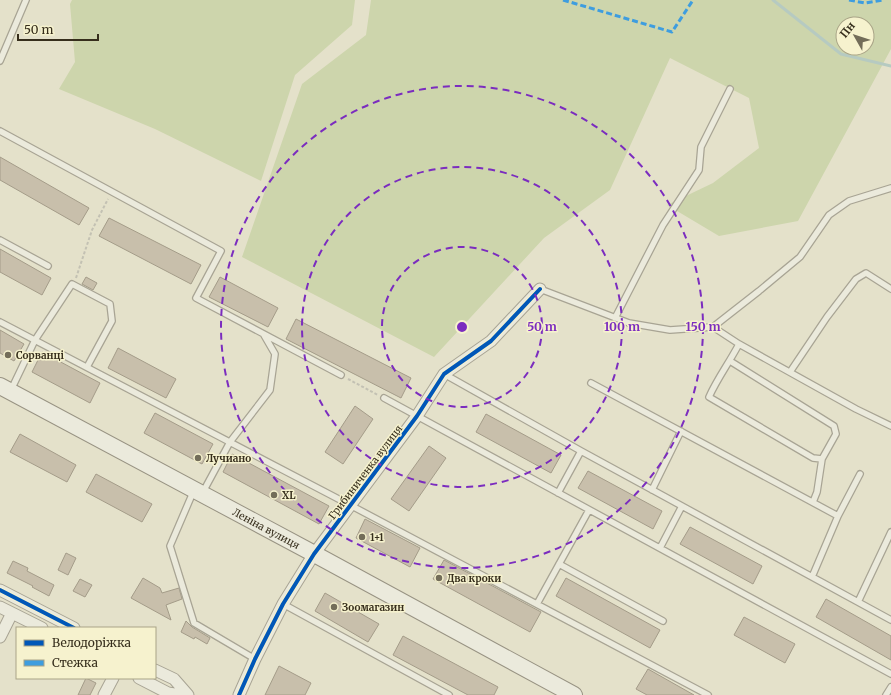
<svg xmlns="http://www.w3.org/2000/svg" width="891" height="695" font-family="Merriweather,serif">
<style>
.green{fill:#cdd5ac;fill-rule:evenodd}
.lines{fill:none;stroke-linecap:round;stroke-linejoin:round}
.stream{stroke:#b6cac1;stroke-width:3}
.building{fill:#c8bfab;stroke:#a49c89}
.service-casing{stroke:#a8a494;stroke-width:8}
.minor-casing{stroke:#a8a494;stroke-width:13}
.secondary-casing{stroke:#989383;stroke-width:18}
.path{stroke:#c3c1b3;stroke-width:2;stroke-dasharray:3 2;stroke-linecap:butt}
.service{stroke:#ebeadc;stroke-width:5.5}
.minor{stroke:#ebeadc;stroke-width:11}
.secondary{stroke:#ebeadc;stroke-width:16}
.quiet{stroke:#3e9ddf;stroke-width:3;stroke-dasharray:6 3;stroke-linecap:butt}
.cycleway-casing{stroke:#f6f2ce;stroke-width:6}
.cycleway{stroke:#0057b8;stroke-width:4}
.ring{fill:none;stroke:#7b2cbf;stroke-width:2;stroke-dasharray:7 5}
.poi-dot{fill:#736d59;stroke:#f6f2ce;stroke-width:1.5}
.labels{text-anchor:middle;stroke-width:3;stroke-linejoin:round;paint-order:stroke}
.poi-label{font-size:10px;font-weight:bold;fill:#362e1c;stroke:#f6f2ce;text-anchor:start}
.street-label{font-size:10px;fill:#362e1c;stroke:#f6f2ce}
.centre{fill:#7b2cbf;stroke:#f6f2ce;stroke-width:2}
.ring-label{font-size:12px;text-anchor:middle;font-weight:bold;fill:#7b2cbf;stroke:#f6f2ce;stroke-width:3;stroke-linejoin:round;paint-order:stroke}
</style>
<rect width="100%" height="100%" fill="#e4e1ca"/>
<path class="green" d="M72,0H355L352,25L295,75L261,181L155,129L59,89L75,62L70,4Z
M371,0H891V49L798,221L719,236L667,205L713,183L759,148L749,98L670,58L610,190L544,238L434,357L242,257L302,84L366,35ZM843,24H867V48H843Z"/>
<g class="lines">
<path class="stream" d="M773,0L841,54L891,66"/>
</g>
<path class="building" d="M0,157L89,208L79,225L0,180Z
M109,218L201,265L191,284L99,236Z
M0,249L51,278L42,295L0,272Z
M86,277L97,283L93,290L82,284Z
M220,277L278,308L268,327L209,297Z
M296,319L411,378L401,398L286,339Z
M0,330L24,344L14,361L0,353Z
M118,348L176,379L166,398L108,368Z
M42,352L100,383L90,403L32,372Z
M355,406L373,419L343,464L325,452Z
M155,413L213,444L202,464L144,433Z
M486,414L561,455L551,473L476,432Z
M20,434L76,465L67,482L10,452Z
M429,446L446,458L409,511L391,499Z
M232,454L329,506L319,524L223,472Z
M588,471L662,511L653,529L578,488Z
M96,474L152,504L142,522L86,492Z
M365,519L420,548L410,567L356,538Z
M690,527L762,566L753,584L680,544Z
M66,553L76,558L68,575L58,570Z
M444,560L541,612L530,632L433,579Z
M13,561L28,568L27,571L54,585L49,596L32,587L33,586L7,573Z
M143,578L160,588L162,593L179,588L182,599L166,605L171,620L131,598Z
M566,578L660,630L650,648L556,596Z
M80,579L92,585L85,597L73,591Z
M325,593L379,624L368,642L315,611Z
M826,599L891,636V660L816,617Z
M744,617L795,644L785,663L734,635Z
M186,621L192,627L210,638L207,644L195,637L194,639L181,632Z
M403,636L498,687L494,695H468L393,655Z
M279,666L311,683L305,695H265Z
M648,669L694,695H647L636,689Z
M86,678L96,683L90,695H78Z"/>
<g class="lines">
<defs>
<path id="service" d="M0,61L26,0
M0,131L221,251L196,298L341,375
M0,240L48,266
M540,289L629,323L670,330L713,327L759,291L800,257L829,215L849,201L891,188
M615,318L663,225L699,170L701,147L730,89
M0,322L350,505L708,695
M713,327L739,344L856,409L891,426
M730,361L834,426L836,434L822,459L813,458L709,397C717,379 729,363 739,344
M790,372L827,317L856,279L866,273L891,289
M444,374L581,451L891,620
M591,383L838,516
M11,390L35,340L72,284L110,304L112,321L87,367
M384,398L891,674
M194,490L170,546L194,623L255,659
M652,490L681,431
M203,492L230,442L270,390L275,354L264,335
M558,493L581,451
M813,502L817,492L822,459
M660,548L682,506
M559,564L663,621
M812,577L838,516L860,474
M858,602L891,532
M283,604L449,695
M537,604L589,510
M886,695L891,687"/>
<path id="minor" d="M0,590L74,628
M0,607L42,628
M0,637L12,613
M155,670L174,679L188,695
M139,678L168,693L181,695
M104,695L113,678
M239,695L255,659L283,604L314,554L417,416L444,374L491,341L540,289"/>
<g id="secondary">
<path id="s1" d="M0,386L307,550L574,695"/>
</g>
</defs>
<use href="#service" class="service-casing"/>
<use href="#minor" class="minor-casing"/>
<use href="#secondary" class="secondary-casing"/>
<path class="path" d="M76,278L92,230L108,199
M348,379L378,395"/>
<use href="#service" class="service"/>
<use href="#minor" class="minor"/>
<use href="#secondary" class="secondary"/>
<path class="quiet" d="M563,0L672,32L693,0
M849,0L865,3L883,0"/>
<defs>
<path id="cycleway" d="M0,590L74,628
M239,695L255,659L283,604L314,554L417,416L444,374L491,341L540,289"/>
</defs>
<use href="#cycleway" class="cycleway-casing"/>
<use href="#cycleway" class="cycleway"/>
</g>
<g class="ring">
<circle cx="462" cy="327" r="80"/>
<circle cx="462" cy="327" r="160"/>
<circle cx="462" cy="327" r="241"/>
</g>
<g class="poi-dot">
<circle cx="8" cy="355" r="4"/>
<circle cx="198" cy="458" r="4"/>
<circle cx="274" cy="495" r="4"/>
<circle cx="362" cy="537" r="4"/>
<circle cx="439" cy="578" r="4"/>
<circle cx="334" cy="607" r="4"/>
</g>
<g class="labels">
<g class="poi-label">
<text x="16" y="359">Сорванці</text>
<text x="206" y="462">Лучиано</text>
<text x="282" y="499">XL</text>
<text x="370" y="541">1+1</text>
<text x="447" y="582">Два кроки</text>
<text x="342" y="611">Зоомагазин</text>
</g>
<g class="street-label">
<text transform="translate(365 472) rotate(-53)" y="4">Грибиниченка вулиця</text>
<text dy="4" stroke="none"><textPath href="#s1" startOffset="302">Леніна вулиця</textPath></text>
</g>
</g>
<circle cx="462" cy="327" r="6" class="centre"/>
<g class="ring-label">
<text x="542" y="331">50 m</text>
<text x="622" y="331">100 m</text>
<text x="703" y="331">150 m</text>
</g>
<rect x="16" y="627" width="140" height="52" fill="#f6f2ce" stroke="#a9a487"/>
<rect x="24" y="640" width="20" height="6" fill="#0057b8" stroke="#a9a487"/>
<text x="52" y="647" font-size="12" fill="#362e1c">Велодоріжка</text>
<rect x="24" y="660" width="20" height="6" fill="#3e9ddf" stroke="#a9a487"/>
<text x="52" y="667" font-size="12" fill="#362e1c">Стежка</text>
<g transform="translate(855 36) rotate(309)"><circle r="19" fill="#f6f2ce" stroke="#a9a487"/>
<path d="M0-3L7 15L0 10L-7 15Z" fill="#736d59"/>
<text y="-6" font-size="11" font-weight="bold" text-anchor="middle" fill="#362e1c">Пн</text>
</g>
<path d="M18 34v6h80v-6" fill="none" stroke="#362e1c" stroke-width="2"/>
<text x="24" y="34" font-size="12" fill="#362e1c" stroke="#f6f2ce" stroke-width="3" paint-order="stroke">50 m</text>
</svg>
